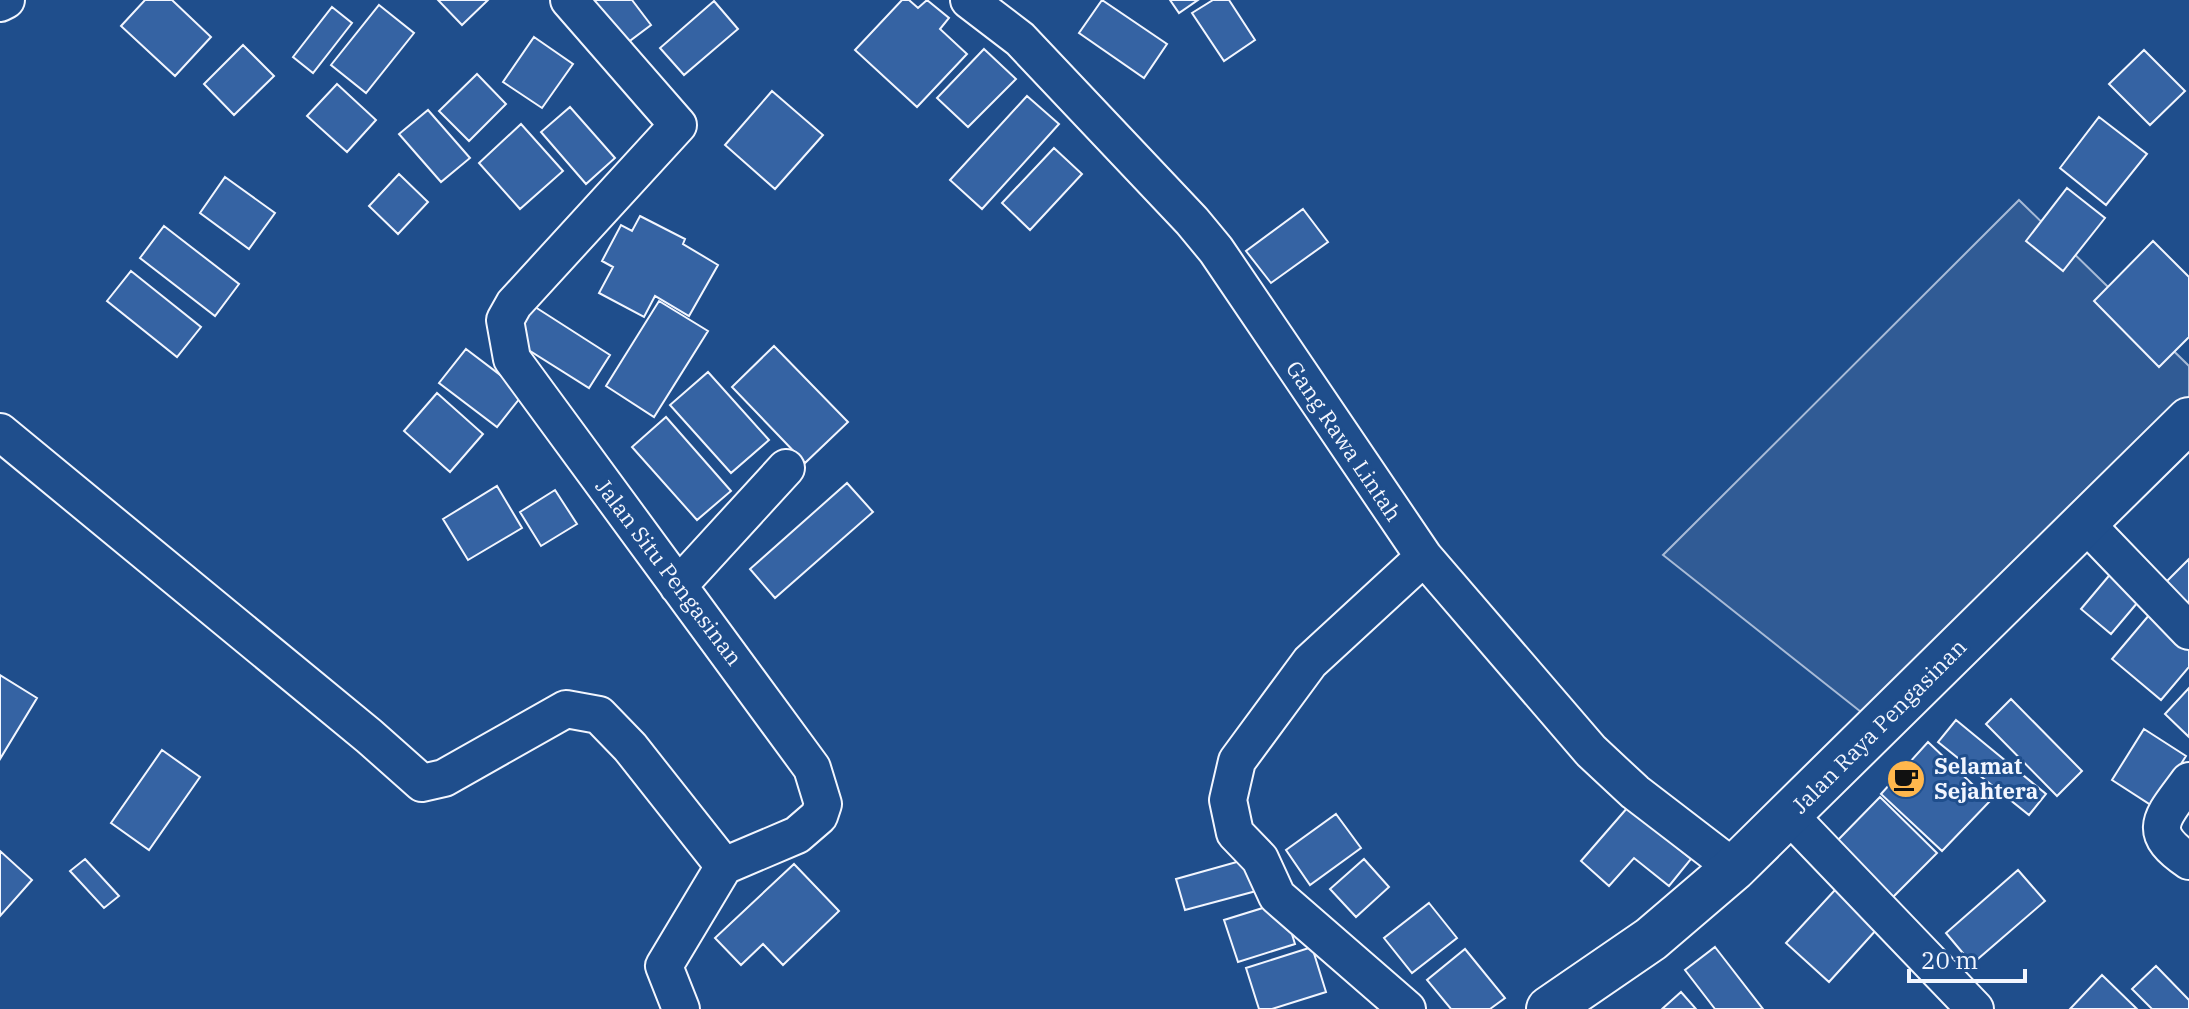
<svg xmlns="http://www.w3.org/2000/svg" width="2189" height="1009" font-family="'IBM Plex Serif',serif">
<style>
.built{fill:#305b95;stroke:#a8bbd7;stroke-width:2}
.building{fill:#3563a3;stroke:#f2f6ff;stroke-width:2}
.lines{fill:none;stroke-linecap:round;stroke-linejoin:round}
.street-casing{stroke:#f2f6ff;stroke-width:40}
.secondary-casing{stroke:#f2f6ff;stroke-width:48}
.street{stroke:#1f4e8c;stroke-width:36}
.secondary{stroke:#1f4e8c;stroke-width:44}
.labels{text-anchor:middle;stroke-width:6;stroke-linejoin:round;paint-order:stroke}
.street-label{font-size:22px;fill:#f2f6ff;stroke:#1f4e8c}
.poi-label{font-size:22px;font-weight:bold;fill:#f2f6ff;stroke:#1f4e8c;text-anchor:start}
</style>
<rect width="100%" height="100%" fill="#1f4e8c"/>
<path class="built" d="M2019,200L2189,366V419L1880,727L1663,555Z"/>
<path class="building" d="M145,0H172L211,37L175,76L121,26Z
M438,0H488L462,25Z
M589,0H632L651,25L623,46Z
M902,0H909L918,8L927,0L949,18L940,29L967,54L917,107L855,50Z
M1102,0L1167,44L1144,78L1079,33Z
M1170,0H1198L1179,13Z
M1213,0H1229L1255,40L1224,61L1192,13Z
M714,1L738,29L684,75L660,48Z
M379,5L414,33L366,93L331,65Z
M332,7L352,23L313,73L293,57Z
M534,37L573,64L542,108L503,82Z
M243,45L274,76L234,115L204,84Z
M984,49L1016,79L968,127L937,98Z
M2144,50L2185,91L2150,125L2109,84Z
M477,74L506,104L469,141L439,111Z
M337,84L376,120L347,152L307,116Z
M772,91L823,135L775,189L725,145Z
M1027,96L1059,124L982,209L950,180Z
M570,107L615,158L586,184L541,132Z
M428,110L470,158L441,182L399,134Z
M2099,117L2147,154L2106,205L2060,168Z
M521,124L563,171L520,209L479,163Z
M1054,148L1082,174L1030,230L1002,203Z
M399,174L428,202L398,234L369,206Z
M225,177L275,213L249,249L200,213Z
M2067,188L2105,218L2063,271L2026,241Z
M1303,209L1328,242L1271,283L1246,251Z
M640,216L685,239L683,244L718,265L689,316L655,296L644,317L599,293L613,267L602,261L621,225L632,231Z
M164,226L239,284L215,316L140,258Z
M2153,241L2189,277V337L2159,367L2094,301Z
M131,271L201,327L177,357L107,301Z
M659,301L708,331L654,417L606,386Z
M532,305L610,355L589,388L511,339Z
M774,346L848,422L805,463L732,387Z
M466,349L524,393L497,427L439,383Z
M708,372L769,440L731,473L670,405Z
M437,393L483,434L450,472L404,431Z
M666,417L731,491L697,520L632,447Z
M847,483L873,512L775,598L750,569Z
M497,486L522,528L468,560L443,519Z
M555,490L577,524L541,546L520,512Z
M2189,559V607L2165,583Z
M2113,571L2143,596L2111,634L2081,609Z
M2150,614L2189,647V667L2161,700L2112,659Z
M0,675L37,698L0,759Z
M2189,688V737L2165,714Z
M2011,699L2082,771L2057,796L1986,724Z
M1956,720L2046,794L2029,815L1938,742Z
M2144,729L2186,756L2154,807L2112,780Z
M1928,742L1990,801L1942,851L1881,794Z
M162,750L200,777L149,850L111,823Z
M1880,797L1937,853L1893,897L1836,842Z
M1628,807L1691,859L1669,886L1634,858L1609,886L1581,861Z
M1336,814L1361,848L1310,885L1286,850Z
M0,851L32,880L0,916Z
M1251,858L1260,890L1185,910L1176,879Z
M85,859L119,896L104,908L70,871Z
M1364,859L1389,887L1356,917L1330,889Z
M794,864L839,911L783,965L763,944L741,965L715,938Z
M2018,870L2045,901L1972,964L1946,933Z
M1835,890L1877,929L1829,982L1786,943Z
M1282,902L1295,944L1238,962L1224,920Z
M1429,903L1457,938L1412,973L1384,938Z
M1312,947L1326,992L1272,1009H1259L1246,968Z
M1715,947L1763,1009H1715L1685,970Z
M1465,949L1505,998L1490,1009H1451L1427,980Z
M2156,966L2189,1000V1009H2152L2132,989Z
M2102,975L2137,1009H2070Z
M1681,992L1696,1009H1662Z"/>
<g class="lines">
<defs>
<path id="street" d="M569,0L678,125L514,304L505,320L512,359L812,768L823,804L819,816L797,835L724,866L664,966L681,1009
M969,0L1020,39L1192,221L1216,250L1424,557L1591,751L1635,792L1734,868
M0,3L6,0
M0,432L369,736L422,783L444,778L566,709L599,715L630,747L724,866
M2084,522L2189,631
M678,586L786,468
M2189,781C2163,817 2144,831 2189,861
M1789,815L1975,1009
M1407,1009L1277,896L1260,859L1235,833L1228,800L1237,761L1310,662L1424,557"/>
<path id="secondary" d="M1549,1009L1651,939L1734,868L2189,420"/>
</defs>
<use href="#street" class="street-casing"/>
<use href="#secondary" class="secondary-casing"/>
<use href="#street" class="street"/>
<use href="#secondary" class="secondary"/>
</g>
<defs>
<symbol id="cafe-disc" viewBox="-11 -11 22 22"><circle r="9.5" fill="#ffb74d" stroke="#1f4e8c"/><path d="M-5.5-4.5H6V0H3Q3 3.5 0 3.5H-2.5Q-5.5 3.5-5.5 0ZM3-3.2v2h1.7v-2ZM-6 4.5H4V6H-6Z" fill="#111"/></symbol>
</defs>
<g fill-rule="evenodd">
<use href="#cafe-disc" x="1884" y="757" width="44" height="44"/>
</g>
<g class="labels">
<g class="street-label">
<text transform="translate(1344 441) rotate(56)" y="8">Gang Rawa Lintah</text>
<text transform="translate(669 572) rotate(53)" y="8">Jalan Situ Pengasinan</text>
<text transform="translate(1879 726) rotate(-45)" y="8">Jalan Raya Pengasinan</text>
</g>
<g class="poi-label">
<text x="1934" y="774">Selamat<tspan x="1934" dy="25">Sejahtera</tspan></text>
</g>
</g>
<path d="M1909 969v12h116v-12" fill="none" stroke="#f2f6ff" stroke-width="4"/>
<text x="1921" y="969" font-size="24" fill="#f2f6ff" stroke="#1f4e8c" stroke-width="6" paint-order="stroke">20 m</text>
</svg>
